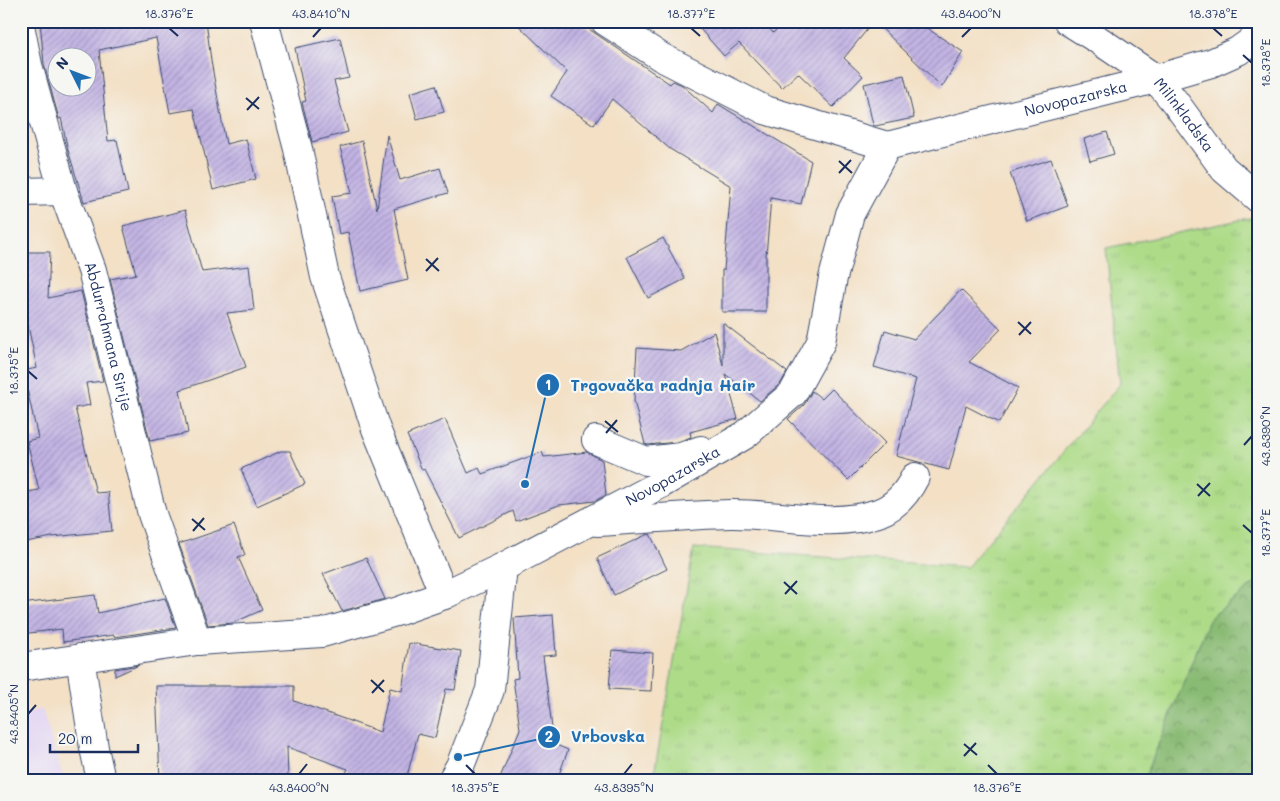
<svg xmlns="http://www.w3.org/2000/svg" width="1280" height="801" font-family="Mali,sans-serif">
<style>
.built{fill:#e2d4f3}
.grass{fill:url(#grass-tufts);stroke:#648573}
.forest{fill:url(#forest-crowns);stroke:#527569}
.building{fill:url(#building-hatch);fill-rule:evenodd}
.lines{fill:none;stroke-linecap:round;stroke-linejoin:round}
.minor-casing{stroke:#3b4a6d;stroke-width:30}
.minor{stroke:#fff;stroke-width:28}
.ticks{fill:none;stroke:#1b2f5e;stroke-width:2}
.labels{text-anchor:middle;stroke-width:4.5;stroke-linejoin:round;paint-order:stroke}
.street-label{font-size:15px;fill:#1b2f5e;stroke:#f6f6f2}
.leader{fill:none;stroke:#1f6fb2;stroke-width:2}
.callout-dot{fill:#1f6fb2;stroke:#f6f6f2;stroke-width:2}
.mark-label{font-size:15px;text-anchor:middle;font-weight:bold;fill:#fff}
.callout-label{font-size:16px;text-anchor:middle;font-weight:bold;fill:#1f6fb2;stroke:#f6f6f2;stroke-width:4.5;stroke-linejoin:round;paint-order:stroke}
.neatline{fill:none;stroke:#1b2f5e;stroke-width:2}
.ticks-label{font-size:12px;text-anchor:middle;fill:#1b2f5e}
</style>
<defs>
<pattern id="grass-tufts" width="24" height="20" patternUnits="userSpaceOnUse" patternTransform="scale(1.25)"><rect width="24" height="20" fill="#addb88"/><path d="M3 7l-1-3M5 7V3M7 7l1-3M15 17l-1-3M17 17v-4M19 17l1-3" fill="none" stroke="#94bc78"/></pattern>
<pattern id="forest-crowns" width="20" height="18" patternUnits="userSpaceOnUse" patternTransform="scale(1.25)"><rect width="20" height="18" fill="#8abb74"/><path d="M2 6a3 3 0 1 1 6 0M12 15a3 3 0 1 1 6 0" fill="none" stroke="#709862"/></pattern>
<pattern id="building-hatch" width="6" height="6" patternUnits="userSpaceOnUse" patternTransform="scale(1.25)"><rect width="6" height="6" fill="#c3b4e4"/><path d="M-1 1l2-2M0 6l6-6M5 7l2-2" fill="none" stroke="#9e93bc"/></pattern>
</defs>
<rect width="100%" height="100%" fill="#f6f6f2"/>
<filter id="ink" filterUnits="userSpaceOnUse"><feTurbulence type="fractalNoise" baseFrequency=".02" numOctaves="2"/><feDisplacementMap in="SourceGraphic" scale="10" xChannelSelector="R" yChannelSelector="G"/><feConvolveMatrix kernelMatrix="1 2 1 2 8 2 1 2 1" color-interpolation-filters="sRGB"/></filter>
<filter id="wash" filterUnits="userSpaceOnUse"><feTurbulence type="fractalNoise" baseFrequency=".0096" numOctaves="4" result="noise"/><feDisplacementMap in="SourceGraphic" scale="20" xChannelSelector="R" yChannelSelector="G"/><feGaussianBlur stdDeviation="1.12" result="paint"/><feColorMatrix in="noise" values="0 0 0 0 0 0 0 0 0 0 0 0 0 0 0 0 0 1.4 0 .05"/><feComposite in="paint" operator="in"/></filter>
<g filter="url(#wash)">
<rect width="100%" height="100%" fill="#f3e0c5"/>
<path class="built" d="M42,709L64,780H21V715Z"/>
<path class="grass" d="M1259,216V580L1210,618L1144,780H653L694,548L967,567L1120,384L1106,248Z"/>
<path class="forest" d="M1259,580V780H1144L1210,618Z"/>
<g id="blocks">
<path class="building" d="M40,21H206L211,61L226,144L246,139L256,179L213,190L194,109L170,113L156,38L99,50L108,141L117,140L128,192L84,202L68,150L61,118L59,119L44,64ZM58,58H88V88H58Z
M514,21H577L670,84L673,81L682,85L713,113L718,104L811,161L801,204L771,198L766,256V312H722V270H724L731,186L670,149L612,99L594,125L551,96L567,72Z
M693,21H763L773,33L786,21H874L844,58L863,76L833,107L798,73L782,88L739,43L724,56Z
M874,21H916L963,52L942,87Z
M340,38L349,78L334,81L348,132L312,142L302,102L306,101L295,48Z
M904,75L914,118L875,126L873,125L864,84Z
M436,85L444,112L417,119L410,93Z
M1107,132L1114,154L1090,161L1084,139Z
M387,135L400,180L440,168L448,193L394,209L408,280L360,291L348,232L339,234L332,196L352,193L340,147L362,141L377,209Z
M1051,159L1068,206L1027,221L1010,173Z
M185,210L202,272L249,266L254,310L227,313L246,367L180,390L188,433L150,441L110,279L136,274L123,226Z
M663,238L685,279L648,298L627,257Z
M21,252H50L48,298L81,291L103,381L86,383L90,405L75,408L96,493L108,492L112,531L52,537L21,543V493L39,490L27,441L38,438L23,371L37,368L21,293Z
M961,290L1001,329L969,362L1018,388L999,423L966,406L949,470L896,456L916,379L874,367L885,330L914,339Z
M723,323L787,372L781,383L760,401L725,374L738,419L690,432L691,437L677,442L648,445L645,444L634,401L637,348L681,351L714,332L723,365Z
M832,389L885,443L848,480L788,419L804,405L812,391L822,399Z
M445,419L468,473L479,468L482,474L542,452L544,457L587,452L602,460L606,495L595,501L559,505L516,521L513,511L459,538L424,469L422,470L407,435Z
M281,451H290L305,484L257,506L241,469Z
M234,525L245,555L238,557L262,610L233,623L208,625L179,544Z
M650,534L667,569L614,595L597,558L646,535Z
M366,558L385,599L342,611L323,574Z
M95,595L98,613L165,598L176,628L114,637V635L63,642L62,629L21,634V604Z
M553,615L556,655L543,656L554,744L568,750L557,780H499L520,729L513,679L518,678L514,618Z
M409,643L461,651L455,690L446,689L435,738L418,734L406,780H342L348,769L287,747L288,780H160L156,686H294V701L380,732L390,688L402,691Z
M612,650L653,653L651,691L609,689Z
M139,665L115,676V669Z"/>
</g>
</g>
<g filter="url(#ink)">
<use href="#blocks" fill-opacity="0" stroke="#3b4a6d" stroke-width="1"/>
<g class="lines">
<defs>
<g id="minor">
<path d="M264,21L298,149L325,277L376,429L444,595"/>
<path id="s1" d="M605,21L661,57L765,110L887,146L1156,79L1211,63L1238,51L1259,36"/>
<path id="s2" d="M1068,21L1100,41L1156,79L1175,102L1224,169L1259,199"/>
<path id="s3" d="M21,30L28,65L63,191L92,270L152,514L197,641"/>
<path d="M21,192L63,191"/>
<path d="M596,440L646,461L681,457L701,450"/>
<path d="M597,522C641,520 686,515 730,514C777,513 832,529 878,513C895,507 907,493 915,477"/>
<path d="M80,658L94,748L101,780"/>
<path id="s4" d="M21,667L197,641L322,633L399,611L444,595L503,567L661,484L745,435L793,393L821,342L833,278L850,214L887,146"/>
<path d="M452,780L460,766L490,690L503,567"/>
</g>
</defs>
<use href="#minor" class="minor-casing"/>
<use href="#minor" class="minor"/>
</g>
</g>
<path class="ticks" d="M169,28L178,36M691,28L700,36M1213,28L1222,36M313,37L321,28M962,37L971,28M1243,55L1252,63M246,98L259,109M247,110L259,97M839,161L852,173M839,173L851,160M426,259L439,271M426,271L438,258M1018,322L1031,334M1019,335L1031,322M28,371L37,379M605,421L618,432M606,433L617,420M1244,445L1252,436M1197,484L1210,496M1198,496L1210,483M192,519L205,530M1243,525L1252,533M193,531L204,518M784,582L797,594M785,594L797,581M371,680L384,692M372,693L384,680M28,714L36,705M964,744L977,755M964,756L976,743M466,765L475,774M988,765L997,774M299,774L307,764M624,774L632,764"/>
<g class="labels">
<g class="street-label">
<text dy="5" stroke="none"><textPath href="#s1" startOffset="505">Novopazarska</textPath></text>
<text dy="5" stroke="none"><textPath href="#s2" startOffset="151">Milinkladska</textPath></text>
<text dy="5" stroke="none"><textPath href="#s3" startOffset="319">Abdurrahmana Sirije</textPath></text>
<text dy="5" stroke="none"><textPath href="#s4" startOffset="689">Novopazarska</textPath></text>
</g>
</g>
<path class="leader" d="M525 484L548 385M458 757L549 737"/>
<g class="callout-dot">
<circle cx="525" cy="484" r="5"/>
<circle cx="458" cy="757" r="5"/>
<circle cx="548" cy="385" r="12"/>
<circle cx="549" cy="737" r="12"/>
</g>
<g class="mark-label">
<text x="548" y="390">1</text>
<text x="549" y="742">2</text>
</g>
<g class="callout-label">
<text x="663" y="391">Trgovačka radnja Hair</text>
<text x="608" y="742">Vrbovska</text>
</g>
<rect width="1280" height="801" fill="none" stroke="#f6f6f2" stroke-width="55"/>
<g transform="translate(72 72) rotate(312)"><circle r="24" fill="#f6f6f2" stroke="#9ea6b7"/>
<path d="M0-4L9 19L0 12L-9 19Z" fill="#1f6fb2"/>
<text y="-8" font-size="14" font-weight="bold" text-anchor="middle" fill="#1b2f5e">N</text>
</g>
<path d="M50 744v8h88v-8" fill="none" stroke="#1b2f5e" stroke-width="2.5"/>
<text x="58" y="744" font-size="15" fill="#1b2f5e" stroke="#f6f6f2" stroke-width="4" paint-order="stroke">20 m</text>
<rect x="28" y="28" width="1224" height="746" class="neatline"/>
<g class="ticks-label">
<text x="169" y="18">18.376°E</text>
<text x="321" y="18">43.8410°N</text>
<text x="691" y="18">18.377°E</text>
<text x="971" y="18">43.8400°N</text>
<text x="1213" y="18">18.378°E</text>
<text transform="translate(1266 63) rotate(-90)" y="4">18.378°E</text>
<text transform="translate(14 371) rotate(-90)" y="4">18.375°E</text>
<text transform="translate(1266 436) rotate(-90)" y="4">43.8390°N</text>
<text transform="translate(1266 533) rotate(-90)" y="4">18.377°E</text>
<text transform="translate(14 714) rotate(-90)" y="4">43.8405°N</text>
<text x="299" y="792">43.8400°N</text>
<text x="475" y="792">18.375°E</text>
<text x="624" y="792">43.8395°N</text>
<text x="997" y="792">18.376°E</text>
</g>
</svg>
